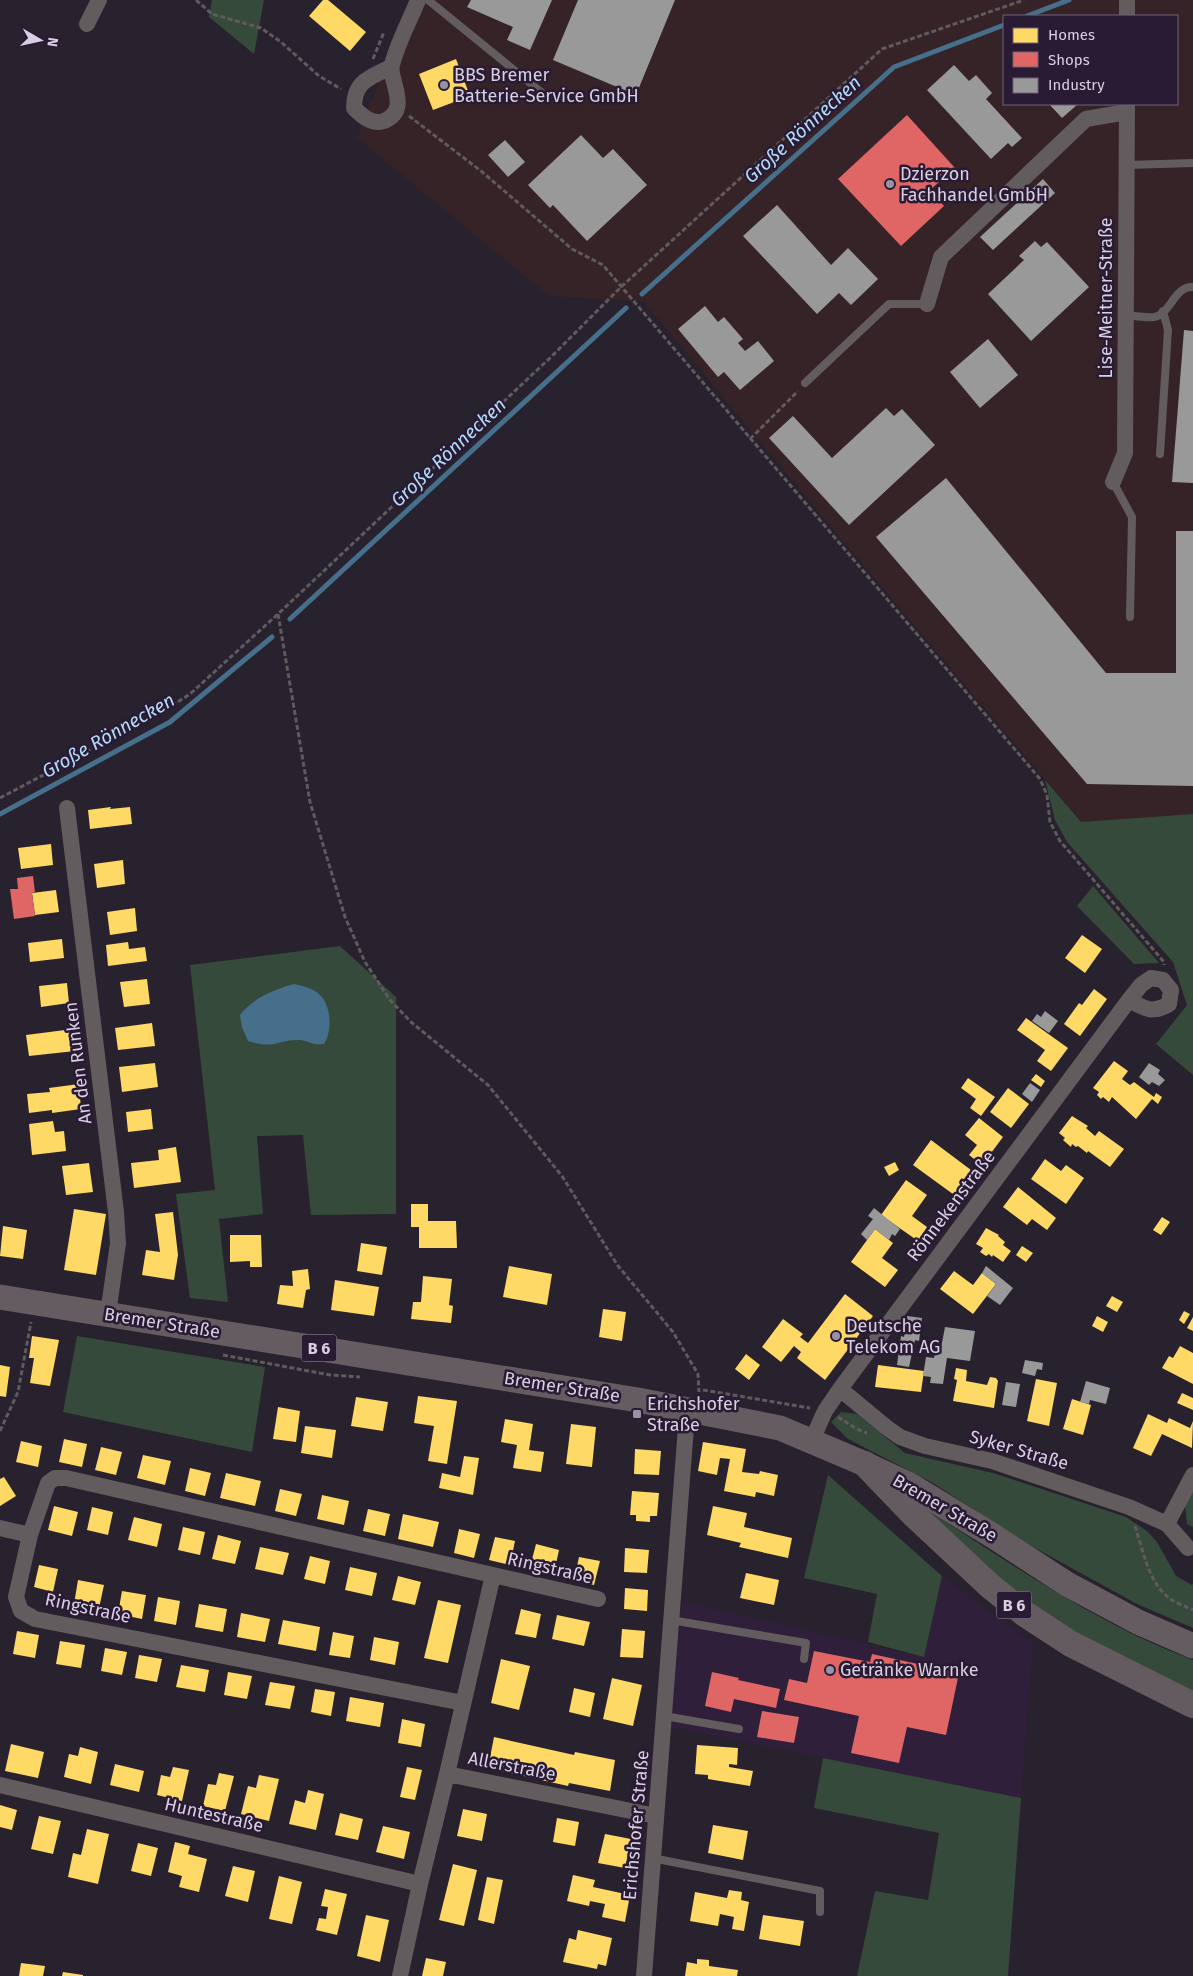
<svg xmlns="http://www.w3.org/2000/svg" width="1193" height="1976" font-family="'Fira Sans',sans-serif">
<style>
.built{fill:#301f3b}
.industrial{fill:#352327;fill-rule:evenodd}
.green{fill:#364a3b}
.water{fill:#466f8b}
.homes{fill:#ffd966}
.shops{fill:#e06666}
.industry{fill:#999}
.lines{fill:none;stroke-linecap:round;stroke-linejoin:round}
.stream{stroke:#466f8b;stroke-width:5}
.path{stroke:#5f5a5e;stroke-width:3;stroke-dasharray:5 2.5;stroke-linecap:butt}
.service{stroke:#635c5e;stroke-width:8}
.minor{stroke:#635c5e;stroke-width:16}
.primary{stroke:#645c61;stroke-width:25}
.trunk{stroke:#645b60;stroke-width:26}
.poi-dot{fill:#9a92a2;stroke:#291b34;stroke-width:2}
.labels{text-anchor:middle;stroke-width:5;stroke-linejoin:round;paint-order:stroke}
.shield{fill:#291b34;stroke:#a499ac;stroke-width:1}
.shield-label{font-size:16px;font-weight:bold;fill:#d8cfe0}
.poi-label{font-size:18px;fill:#d8cfe0;stroke:#291b34;text-anchor:start}
.street-label{font-size:18px;fill:#d8cfe0;stroke:#291b34}
.water-label{font-size:19px;font-style:italic;fill:#b1dbf7;stroke:#291b34}
</style>
<rect width="100%" height="100%" fill="#28212e"/>
<path class="built" d="M942,1576L1033,1644L1021,1798L671,1727L682,1601L924,1657Z"/>
<path class="industrial" d="M412,0H1193V814L1081,822L842,540L644,302L549,296L357,138ZM1004,16H1177V104H1004Z"/>
<path class="green" d="M212,0H264L254,54L209,17Z
M1045,780L1081,822L1193,814V1075L1156,1044L1187,1005L1173,962L1067,842L1055,820Z
M1093,886L1159,963L1134,964L1077,906Z
M340,946L396,997V1214L311,1215L303,1135L257,1136L263,1214L219,1219L228,1302L190,1298L176,1194L215,1190L190,965Z
M77,1336L265,1367L252,1452L63,1412Z
M841,1412L857,1414L905,1453L993,1473L1126,1517L1147,1531L1157,1542L1176,1576L1192,1585L1193,1584V1628L1137,1604L1026,1543L933,1483L848,1439L831,1422Z
M828,1475L942,1576L924,1657L868,1642L877,1594L804,1578Z
M1193,1491V1527L1187,1524L1185,1506Z
M918,1504C1004,1559 1097,1625 1193,1660V1696L1137,1671L1005,1587Z
M823,1758L1021,1798L1008,1976H857L875,1891L928,1900L939,1833L814,1808Z"/>
<path class="water" d="M294,984C303,986 313,988 320,995C332,1007 332,1031 324,1044C315,1046 309,1041 300,1040C278,1039 274,1050 248,1041L242,1027L240,1015C253,998 273,990 294,984Z"/>
<path class="homes" d="M323,0H328L366,32L350,51L309,16Z
M456,59L470,96L433,110L419,74Z
M111,807L110,809L130,807L132,824L90,829L88,810Z
M51,844L53,865L21,869L18,848Z
M123,860L125,884L97,888L94,864Z
M56,890L59,912L35,915L32,893Z
M135,908L137,931L110,935L107,912Z
M1082,935L1102,949L1085,973L1065,958Z
M62,939L64,958L30,962L28,943Z
M128,942L129,949L145,947L147,961L108,966L106,945Z
M147,979L150,1004L124,1007L120,982Z
M67,983L69,1003L41,1007L39,986Z
M1094,989L1107,999L1080,1036L1064,1024L1079,1003L1082,1005Z
M1026,1018L1068,1048L1051,1071L1037,1061L1045,1050L1017,1030Z
M152,1023L155,1046L118,1050L115,1028Z
M73,1029L75,1051L29,1056L26,1035Z
M1114,1061L1128,1071L1122,1079L1130,1085L1134,1082L1154,1097L1156,1093L1162,1097L1158,1104L1152,1099L1136,1119L1112,1097L1109,1102L1103,1097L1101,1099L1097,1095L1099,1092L1093,1088Z
M155,1063L158,1087L122,1092L119,1067Z
M1036,1074L1045,1081L1041,1087L1031,1080Z
M968,1078L995,1097L981,1116L970,1108L976,1099L961,1088Z
M79,1084L81,1109L52,1113V1110L29,1113L27,1094L50,1092L49,1088Z
M1008,1088L1029,1104L1011,1128L990,1112Z
M151,1109L153,1129L128,1132L126,1112Z
M1072,1116L1088,1126L1086,1128L1095,1136L1099,1131L1124,1149L1110,1167L1088,1151L1087,1153L1078,1146L1076,1147L1072,1144L1071,1147L1063,1140L1065,1138L1059,1133Z
M979,1118L1003,1137L982,1165L969,1155L977,1145L965,1135Z
M53,1121L55,1132L64,1131L66,1151L32,1155L29,1124Z
M931,1140L975,1173L957,1197L913,1165Z
M176,1147L181,1182L134,1188L131,1163L159,1160L158,1150Z
M1045,1159L1061,1171L1066,1165L1084,1178L1066,1204L1031,1179Z
M895,1162L899,1170L889,1176L884,1167Z
M89,1163L93,1192L66,1195L62,1166Z
M906,1180L927,1195L912,1216L927,1227L918,1241L881,1215Z
M1018,1187L1056,1218L1047,1230L1032,1219L1027,1225L1003,1207Z
M411,1204H428V1221H456L457,1248H419V1227H411Z
M74,1209L106,1214L96,1275L64,1270Z
M173,1212L178,1255L174,1280L142,1275L146,1250L160,1252L155,1214Z
M1162,1217L1170,1222L1161,1235L1153,1230Z
M3,1226L27,1230L23,1259L0,1256Z
M986,1228L999,1235L998,1236L1005,1242L1003,1245L1011,1251L1003,1262L993,1255L992,1257L989,1254L986,1256L980,1252L983,1248L976,1244Z
M875,1229L893,1243L882,1258L898,1270L885,1287L851,1262Z
M230,1235H261L262,1267H250V1261L230,1262Z
M361,1243L387,1247L382,1275L357,1271Z
M1022,1246L1033,1253L1026,1262L1016,1255Z
M509,1266L552,1274L547,1305L503,1297Z
M308,1269L310,1289L306,1290L303,1308L277,1304L280,1285L293,1286L292,1271Z
M954,1271L973,1285L982,1273L996,1284L973,1314L940,1289Z
M423,1276L452,1279L449,1305L453,1306L451,1323L411,1319L413,1302H421Z
M335,1280L379,1287L374,1316L331,1310Z
M845,1294L873,1316L825,1380L797,1358L801,1352L794,1346L781,1362L762,1347L783,1319L803,1334L800,1337L808,1343Z
M1112,1296L1123,1302L1117,1312L1106,1306Z
M603,1309L626,1312L622,1341L599,1337Z
M1184,1311L1190,1314L1184,1324L1179,1320Z
M1097,1316L1108,1322L1103,1332L1092,1326Z
M1193,1317V1331L1187,1328Z
M32,1336L59,1340L50,1386L30,1383L34,1358H29Z
M1180,1346L1193,1353V1384L1162,1368L1169,1356L1173,1358Z
M746,1354L760,1365L749,1380L735,1369Z
M0,1365L10,1367L6,1397L0,1396Z
M878,1365L924,1371L921,1392L875,1387Z
M956,1368L967,1370L966,1381L987,1385L990,1377L996,1378L998,1381L994,1408L953,1401L957,1380L954,1379Z
M1036,1379L1057,1383L1049,1426L1027,1421Z
M1182,1393L1193,1398V1410L1177,1403Z
M418,1396L457,1401L447,1464L428,1461L434,1426L414,1423Z
M356,1397L388,1402L383,1431L351,1426Z
M1072,1399L1091,1405L1083,1435L1063,1429Z
M278,1407L300,1411L296,1442L273,1439Z
M1148,1414L1167,1423L1169,1418L1190,1428L1193,1421L1192,1448L1162,1434L1151,1456L1133,1448Z
M505,1419L533,1424L529,1450L544,1452L541,1472L513,1468L517,1445L501,1442Z
M571,1424L596,1427L592,1467L566,1464Z
M305,1426L336,1430L332,1458L301,1453Z
M64,1439L87,1444L82,1467L59,1462Z
M21,1441L42,1446L38,1467L16,1462Z
M703,1442L746,1449L742,1472L759,1474L760,1471L778,1475L774,1496L756,1492L755,1497L724,1491L730,1459L720,1458L717,1475L698,1471Z
M101,1447L122,1452L116,1475L95,1470Z
M635,1449L661,1451L659,1475L634,1474Z
M143,1455L171,1461L165,1485L137,1478Z
M464,1456L479,1458L473,1495L439,1488L442,1473L460,1477Z
M190,1468L211,1473L205,1496L185,1491Z
M226,1473L261,1481L255,1506L220,1498Z
M4,1477L16,1496L0,1506V1479Z
M280,1489L302,1494L296,1516L275,1511Z
M632,1491L659,1493L657,1516H650V1522L636,1521V1515H630Z
M322,1495L349,1501L344,1525L317,1519Z
M54,1506L78,1512L72,1536L48,1530Z
M713,1506L747,1513L744,1527L792,1538L788,1558L739,1547L741,1543L707,1535Z
M92,1507L113,1512L108,1535L87,1530Z
M368,1509L390,1514L385,1536L363,1531Z
M403,1514L439,1522L433,1547L398,1539Z
M134,1517L162,1524L157,1547L128,1540Z
M183,1527L205,1532L200,1555L178,1550Z
M459,1529L480,1534L474,1558L454,1553Z
M218,1535L241,1541L235,1564L212,1559Z
M495,1537L515,1541L510,1565L489,1560Z
M536,1544L559,1550L554,1573L530,1567Z
M260,1547L289,1553L283,1575L255,1569Z
M625,1548L649,1550L647,1573L624,1572Z
M310,1556L330,1561L325,1584L304,1579Z
M579,1557L600,1561L594,1585L574,1580Z
M39,1565L58,1569L53,1592L34,1587Z
M350,1567L377,1573L372,1596L345,1590Z
M746,1573L779,1580L774,1605L740,1598Z
M398,1576L421,1582L415,1605L392,1600Z
M78,1580L104,1585L99,1608L74,1604Z
M625,1588L648,1590L647,1611L624,1609Z
M122,1591L146,1595L142,1619L118,1614Z
M158,1597L180,1601L176,1625L154,1621Z
M438,1600L461,1605L448,1663L424,1658Z
M199,1604L227,1609L223,1632L195,1627Z
M521,1609L541,1614L536,1638L515,1634Z
M241,1613L270,1619L265,1642L237,1637Z
M557,1615L590,1622L584,1646L552,1639Z
M283,1620L320,1627L316,1651L278,1644Z
M622,1629L645,1631L643,1658L620,1657Z
M17,1631L39,1635L35,1658L13,1654Z
M333,1632L354,1636L350,1658L329,1655Z
M374,1637L399,1642L395,1665L370,1660Z
M60,1641L85,1645L81,1668L56,1664Z
M105,1648L127,1652L122,1675L101,1671Z
M139,1655L162,1659L157,1682L135,1678Z
M501,1659L530,1666L519,1710L491,1703Z
M181,1665L209,1670L205,1692L176,1687Z
M228,1672L252,1676L247,1699L224,1695Z
M612,1678L642,1685L633,1726L603,1719Z
M270,1682L295,1686L290,1709L265,1705Z
M574,1688L595,1693L590,1717L569,1712Z
M315,1689L335,1692L331,1716L311,1712Z
M350,1697L384,1703L380,1727L346,1721Z
M402,1719L425,1724L421,1747L398,1743Z
M494,1737L574,1755L575,1752L615,1760L610,1791L569,1783L568,1786L488,1768Z
M11,1744L44,1752L38,1778L5,1771Z
M697,1745L738,1748L737,1765L729,1764V1767L753,1771L750,1786L708,1779V1775L695,1774Z
M80,1747L98,1752L91,1784L64,1777L69,1754L78,1756Z
M115,1764L144,1771L139,1792L110,1785Z
M173,1767L189,1770L182,1801L157,1795L161,1775L170,1777Z
M407,1767L422,1770L415,1800L400,1797Z
M219,1773L234,1776L225,1811L203,1806L208,1784L216,1785Z
M259,1775L279,1779L269,1821L241,1814L248,1786L256,1788Z
M308,1790L324,1794L316,1830L289,1824L295,1800L305,1803Z
M0,1805L17,1810L12,1830L0,1827Z
M463,1809L487,1814L482,1841L457,1836Z
M340,1813L363,1819L358,1840L335,1835Z
M39,1816L61,1821L53,1854L31,1849Z
M557,1818L579,1822L575,1846L553,1842Z
M713,1825L748,1831L743,1860L708,1853Z
M383,1826L410,1832L404,1859L376,1852Z
M87,1829L109,1834L98,1884L68,1877L73,1853L81,1855Z
M605,1834L631,1839L625,1868L598,1863Z
M175,1842L190,1846L188,1854L207,1859L199,1892L179,1887L182,1876L168,1872Z
M138,1843L158,1848L151,1876L131,1871Z
M453,1864L477,1870L464,1926L439,1920Z
M233,1866L255,1871L248,1902L225,1896Z
M573,1875L595,1880L593,1887L630,1895L625,1922L602,1917L605,1904L590,1901L589,1906L567,1901Z
M279,1876L302,1882L292,1924L269,1919Z
M487,1877L503,1880L494,1924L478,1920Z
M325,1889L347,1894L337,1935L316,1930L319,1918L326,1919L328,1907L321,1906Z
M729,1890L742,1892L741,1900L749,1902L744,1931L732,1929L734,1917L720,1914L718,1926L690,1921L695,1892L727,1898Z
M366,1915L389,1920L380,1962L357,1956Z
M763,1915L804,1921L800,1946L759,1939Z
M578,1930L612,1938L606,1966L598,1964L597,1969L563,1962L569,1938L576,1940Z
M426,1958L446,1962L443,1976H422Z
M697,1959L709,1960V1966L738,1970L737,1976H685L687,1962L697,1964Z
M21,1963L45,1966L43,1976H19Z
M63,1972L83,1975V1976H62Z"/>
<path class="shops" d="M907,115L955,168L930,190L944,206L901,246L838,179Z
M33,876L35,892L32,893L35,916L14,919L10,889H18L17,878Z
M814,1651L870,1662L872,1654L959,1673L946,1735L907,1727L899,1763L851,1753L859,1716L784,1700L789,1679L807,1683Z
M712,1672L739,1678L738,1680L780,1689L776,1708L734,1699L731,1712L705,1706Z
M762,1711L799,1717L794,1743L757,1737Z"/>
<path class="industry" d="M471,0H552L530,50L507,40L513,27L467,7Z
M578,0H675L636,95L553,60Z
M954,65L969,81L976,75L992,93L986,99L1022,138L1012,147L1008,143L991,159L927,90Z
M1049,104H1078L1062,118Z
M581,135L603,158L613,149L647,185L587,241L553,205L550,208L528,185Z
M505,140L525,162L508,177L488,155Z
M1043,179L1055,193L993,250L980,237Z
M777,205L831,265L848,248L878,279L851,305L839,293L817,314L743,236Z
M1035,241L1041,247L1047,242L1089,287L1031,341L988,294L1024,260L1019,256Z
M705,306L718,322L724,317L743,339L738,343L745,351L758,341L774,361L740,390L724,372L718,377L678,329Z
M1184,330L1193,331V483L1172,482Z
M988,339L1018,375L980,408L950,372Z
M886,408L894,416L902,409L935,445L849,525L769,438L793,416L832,458Z
M946,478L1106,673H1176V531H1193V786L1087,784L876,537Z
M1045,1011L1058,1021L1049,1033L1032,1021L1037,1014L1041,1017Z
M1149,1063L1160,1070L1158,1074L1165,1080L1159,1086L1152,1082L1149,1085L1139,1077Z
M1030,1083L1040,1090L1032,1102L1022,1094Z
M874,1208L900,1229L895,1236L892,1234L889,1240L875,1229L867,1240L861,1234L873,1219L868,1216Z
M986,1266L1013,1288L1000,1305L987,1296L996,1284L982,1273Z
M907,1316L922,1318L919,1341L915,1340L909,1367L897,1365L901,1336L904,1337Z
M945,1327L975,1331L970,1361L947,1358L943,1384L930,1383L931,1377L923,1376L926,1357L934,1358L936,1347L941,1348Z
M1025,1360L1043,1363L1042,1370L1037,1369L1035,1376L1022,1373Z
M1086,1381L1110,1388L1106,1404L1090,1400L1089,1404L1080,1402Z
M1006,1382L1020,1384L1016,1407L1002,1405Z"/>
<g class="lines">
<path class="stream" d="M1027,16L1069,0
M642,294L894,67L1004,25
M290,619L626,308
M0,814L170,722L272,637"/>
<path class="path" d="M196,0L212,14L261,28L281,42L319,76L341,89
M373,59L384,32
M409,116L481,171L572,249L603,265L1040,779L1047,795L1050,822L1060,841L1164,962V965
M750,439L798,391
M278,614L310,802L345,917L365,962L390,1000L411,1022L488,1085L562,1176L618,1266L673,1332L698,1374L699,1392
M0,798L162,712L190,694L278,614L552,356L621,287L882,49L1024,0
M223,1355L330,1375L360,1377
M703,1390L810,1408
M838,1417L857,1429L867,1433
M0,1431L18,1392L31,1322
M1135,1526C1143,1550 1148,1581 1168,1597C1175,1603 1185,1606 1193,1610"/>
<path class="service" d="M428,0L546,96
M1127,165L1193,163
M1126,315C1135,316 1146,318 1154,317C1171,314 1174,286 1193,287
M805,383L889,304H927
M1160,454L1168,330L1163,311
M1113,482L1132,517L1130,617
M671,1620L806,1643L804,1659
M664,1716L739,1729
M652,1858L820,1891V1912"/>
<path class="minor" d="M1127,16V0
M87,24L99,0
M391,67C369,78 354,81 354,108C362,116 372,125 384,121C412,110 388,79 392,65C397,44 410,20 418,0
M927,304L941,257L1086,119L1127,112
M1113,482L1125,453L1127,104
M67,808L116,1212L118,1243L108,1314
M840,1389L886,1427L900,1437L925,1446L992,1461L1129,1507L1167,1524L1188,1548
M812,1440L825,1411L840,1389L1129,1000L1141,985L1151,978L1163,980L1171,990L1169,1004C1152,1014 1146,1009 1129,1000
M1167,1524L1193,1475
M0,1528L30,1535
M463,1703L35,1619L21,1611L16,1597L30,1535L48,1483L55,1478H66L493,1575
M447,1774L493,1575L598,1599
M0,1785L420,1884
M400,1976L420,1884L447,1774L656,1816
M644,1976L686,1427L690,1409"/>
<path class="primary" d="M0,1297L638,1400L780,1428L865,1464L908,1484L990,1534L1067,1584L1138,1622L1193,1646"/>
<path class="trunk" d="M865,1464L913,1514L990,1586L1025,1614L1071,1644L1193,1705"/>
</g>
<g class="poi-dot">
<circle cx="444" cy="85" r="5"/>
<circle cx="890" cy="184" r="5"/>
<circle cx="836" cy="1336" r="5"/>
<rect x="632" y="1409" width="10" height="10" rx="2.5"/>
<circle cx="830" cy="1670" r="5"/>
</g>
<g class="labels">
<g class="shield">
<rect x="301.5" y="1334.5" width="35" height="27" rx="4"/>
<rect x="996.5" y="1591.5" width="35" height="27" rx="4"/>
</g>
<g class="shield-label">
<text x="319" y="1354">B 6</text>
<text x="1014" y="1611">B 6</text>
</g>
<g class="poi-label">
<text x="454" y="81">BBS Bremer<tspan x="454" dy="21">Batterie-Service GmbH</tspan></text>
<text x="900" y="180">Dzierzon<tspan x="900" dy="21">Fachhandel GmbH</tspan></text>
<text x="846" y="1332">Deutsche<tspan x="846" dy="21">Telekom AG</tspan></text>
<text x="647" y="1410">Erichshofer<tspan x="647" dy="21">Straße</tspan></text>
<text x="840" y="1676">Getränke Warnke</text>
</g>
<g class="street-label">
<text transform="translate(1106 298) rotate(-90)" y="6">Lise-Meitner-Straße</text>
<text transform="translate(78 1063) rotate(-97)" y="6">An den Runken</text>
<text transform="translate(951 1206) rotate(-53)" y="6">Rönnekenstraße</text>
<text transform="translate(162 1323) rotate(9)" y="6">Bremer Straße</text>
<text transform="translate(562 1387) rotate(9)" y="6">Bremer Straße</text>
<text transform="translate(1019 1450) rotate(16)" y="6">Syker Straße</text>
<text transform="translate(945 1508) rotate(30)" y="6">Bremer Straße</text>
<text transform="translate(550 1568) rotate(13)" y="6">Ringstraße</text>
<text transform="translate(88 1608) rotate(12)" y="6">Ringstraße</text>
<text transform="translate(512 1766) rotate(11)" y="6">Allerstraße</text>
<text transform="translate(214 1815) rotate(13)" y="6">Huntestraße</text>
<text transform="translate(636 1825) rotate(-85)" y="6">Erichshofer Straße</text>
</g>
<g class="water-label">
<text transform="translate(802 129) rotate(-42)" y="7">Große Rönnecken</text>
<text transform="translate(448 452) rotate(-43)" y="7">Große Rönnecken</text>
<text transform="translate(108 735) rotate(-30)" y="7">Große Rönnecken</text>
</g>
</g>
<rect x="1003" y="15" width="175" height="90" fill="#291b34" stroke="#6f6379"/>
<rect x="1013" y="28" width="25" height="15" fill="#ffd966" stroke="#6f6379"/>
<text x="1048" y="40" font-size="15" fill="#d8cfe0">Homes</text>
<rect x="1013" y="52" width="25" height="15" fill="#e06666" stroke="#6f6379"/>
<text x="1048" y="65" font-size="15" fill="#d8cfe0">Shops</text>
<rect x="1013" y="78" width="25" height="15" fill="#999999" stroke="#6f6379"/>
<text x="1048" y="90" font-size="15" fill="#d8cfe0">Industry</text>
<g transform="translate(40 40) rotate(99)" stroke="#291b34" stroke-width="4" paint-order="stroke">
<path d="M0-4L9 19L0 12L-9 19Z" fill="#d8cfe0"/>
<text y="-8" font-size="14" font-weight="bold" text-anchor="middle" fill="#d8cfe0">N</text>
</g>
</svg>
